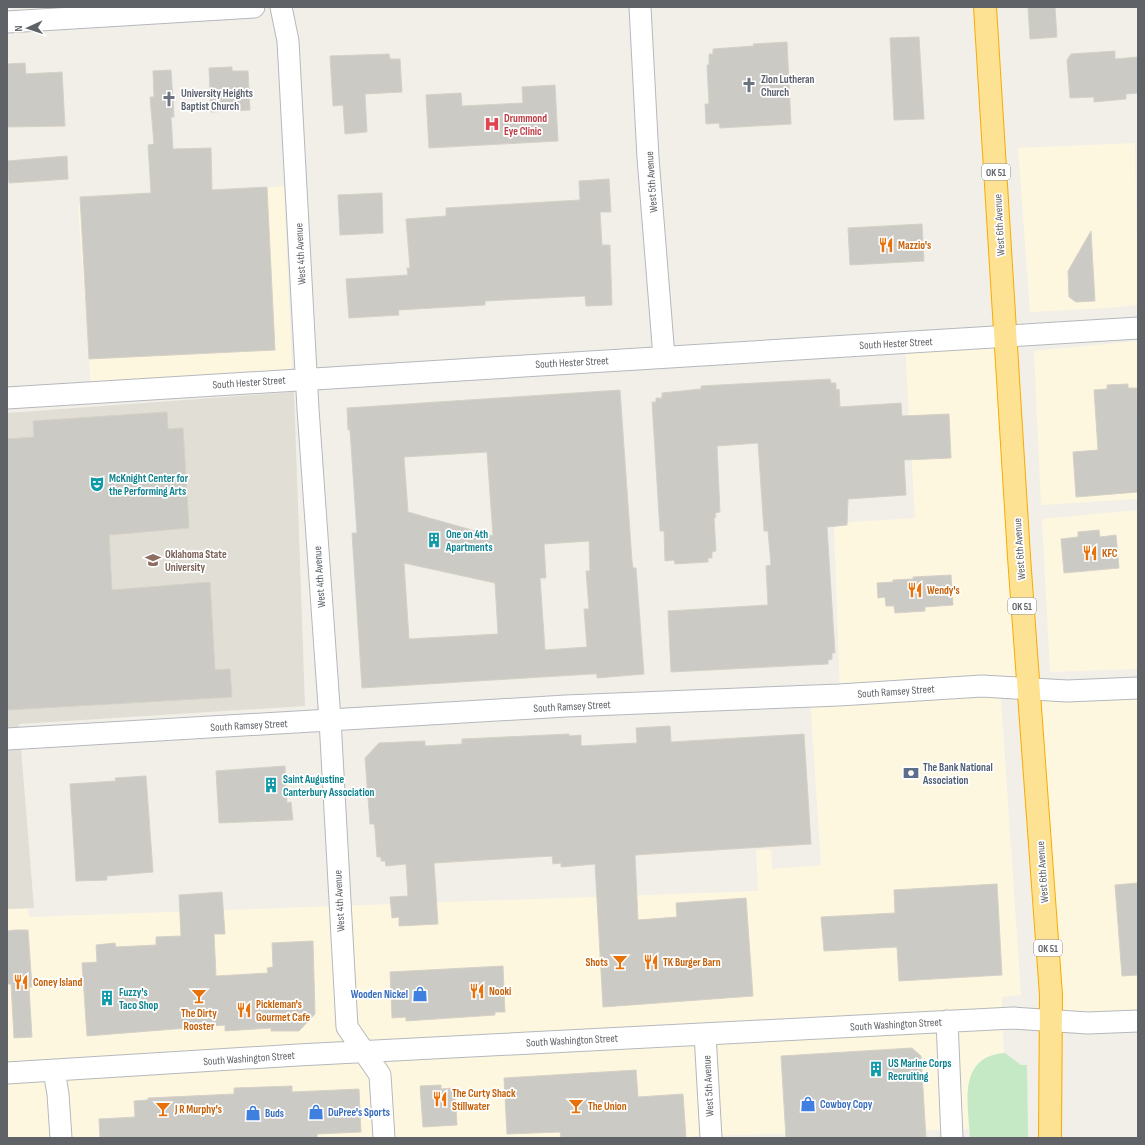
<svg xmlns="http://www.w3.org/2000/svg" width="1145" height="1145" font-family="'Sofia Sans Condensed',sans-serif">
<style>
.commercial{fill:#fef7e0}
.education{fill:#e1ded6}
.green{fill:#c5e8c5}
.building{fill:#cccac5;stroke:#d6d1c6;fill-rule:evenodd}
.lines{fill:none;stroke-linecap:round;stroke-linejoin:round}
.minor-casing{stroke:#b5b8bc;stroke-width:23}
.highway-casing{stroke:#f9ab00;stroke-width:24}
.minor{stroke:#fff;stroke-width:21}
.highway{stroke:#fde293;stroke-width:22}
.labels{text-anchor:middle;stroke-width:3.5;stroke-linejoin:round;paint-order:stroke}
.shield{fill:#fff;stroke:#8f9295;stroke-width:1}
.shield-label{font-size:10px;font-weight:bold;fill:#5f6368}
.worship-label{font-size:11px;font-weight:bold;fill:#5b616d;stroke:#fff;text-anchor:start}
.health-label{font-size:11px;font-weight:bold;fill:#be3a42;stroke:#fff;text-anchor:start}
.street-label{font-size:11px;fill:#5f6368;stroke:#fff}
.food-label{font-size:11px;font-weight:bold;fill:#c56008;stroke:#fff;text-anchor:start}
.culture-label{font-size:11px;font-weight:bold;fill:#0d838f;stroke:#fff;text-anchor:start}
.education-label{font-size:11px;font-weight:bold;fill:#785e54;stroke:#fff;text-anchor:start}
.service-label{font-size:11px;font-weight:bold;fill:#4e5e75;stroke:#fff;text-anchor:start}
.shop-label{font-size:11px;font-weight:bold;fill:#366cbe;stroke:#fff;text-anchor:start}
</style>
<rect width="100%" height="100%" fill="#f1efe8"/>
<path class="commercial" d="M1135,143L1138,305L1107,308L1030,312L1018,148Z
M284,186L292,371L91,387L78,205Z
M1004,339L1025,681L840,692L834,528L851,522L915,518L905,345Z
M1138,341V499L1041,505L1034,351Z
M1138,510V669L1050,672L1042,519Z
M1000,685L1021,995L1002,997L1006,1128L694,1136V1138H7V909L28,908L29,917L758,891L756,850L771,849L772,869L821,865L810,697Z
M1138,688V1017L1053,1019L1030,690Z"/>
<path class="education" d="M294,392L305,706L19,724L34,908L7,909V413Z"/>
<path class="green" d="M1005,1053L1021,1065H1027L1028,1138H970C968,1104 957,1056 1005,1053Z"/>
<path class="building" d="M1055,7L1057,37L1030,39L1028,8Z
M919,37L924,119L894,120L890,38Z
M787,42L791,124L720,128L719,123L706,124L705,104H709L707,65H709V54H713V49L754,46L753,44Z
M1115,51V59L1138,57V93L1126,94V99L1094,102V97L1070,98L1067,60L1071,54Z
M389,54L390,59H400L402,92L365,94L367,132L345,134L343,105L333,106L330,56Z
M25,63L26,74L62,72L65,126L7,127V64Z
M232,67V71H248L250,110L211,112L209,68Z
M171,70L174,117H171L173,149L211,148L212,190L267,187L275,350L89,359L80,197L151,193L148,145L154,144L150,97H154L153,71Z
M555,85L558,141L429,148L426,95L461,93L462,106L523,103L522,87Z
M67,156L68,179L9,183L7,161Z
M609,179L611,212H600L602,245H610L612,305L586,306L585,296L485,301V305L398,310L399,315L349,318L346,279L408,275L407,268H410L406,219L446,216V208L580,200L579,181Z
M382,193L383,233L340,235L338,195Z
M922,224L924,261L850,265L848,228Z
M1091,231L1095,301L1076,302L1069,297L1068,271Z
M830,379L831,383H836V390L839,389L840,407L901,403L902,416L949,414L951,458L904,460L906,495L848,499L847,525L827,527L835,653H832V659L828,660V664L671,672L668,611L768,605L766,566L771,565L768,531H764L758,443L717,446L720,512L715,513L716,517L714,518L716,551L712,552V558H708V562L675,564L674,560L665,561L664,531H660L652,402H656V398H662V393L701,389V386Z
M1128,384V388H1137L1138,492L1076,497L1073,452L1098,450L1094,390L1107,389V385Z
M620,390L632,561L633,568H636L644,674L597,678V674H592L362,688L352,533H357L350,430H348L347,408ZM487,452L493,536L408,512L404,457ZM589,541L590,571H586L589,609H584L587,647L545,650L540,578H546L544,544ZM404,563L495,583L498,634L409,639Z
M167,412L168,429L183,428L189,528L109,535L112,590L210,582L215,670L230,669L232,697L7,710V439L34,437L33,421Z
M1099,530L1100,537L1116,535L1119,568L1064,573L1061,539L1078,537V532Z
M951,575L953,605L925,607V611L895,613L894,606H886L885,597L878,598L877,583L893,582V580L913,579V577Z
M670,726L671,742L804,734L811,844L635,855L638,920L677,917L676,903L746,898L753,996L603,1007L595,864L561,867V863L553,864L552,856L434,863L438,924L399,926V917L392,918L390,897L408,896L406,864L386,866L385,861H381V857H377L375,829L374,824H370L365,758L379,743L425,741V746L462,744V739L569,734V736L581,735V746L637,743L636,728Z
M285,766L287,803L291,802L293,820L219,823L216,771Z
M146,776L153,872L107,876V880L76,881L70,784L116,781L115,778Z
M1138,883V975L1122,976L1115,885Z
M997,884L1002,975L899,981L897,947L824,951L821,917L895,913L894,890Z
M222,892L225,934H214L216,976L268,973L267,968L273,967L272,943L313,941L315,1014L299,1031H271V1028L225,1031V1025L87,1036L82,963L97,962L96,945L115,943L116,947L156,945V937L181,936L179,895Z
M15,930H28L32,987H29L32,1037L14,1038L11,984H7V931Z
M503,966L505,1012H495V1015L406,1021V1017L392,1018L390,972Z
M912,1048L921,1056L926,1138H786L781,1056Z
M636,1070L638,1097L683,1094L686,1138H561L560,1132L507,1134L504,1078Z
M441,1085V1089L455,1088L457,1125L423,1127L420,1086Z
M292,1086V1092L359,1089L361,1132L317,1134V1138H100L99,1119L135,1117L134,1101L148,1100V1098L234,1094V1088Z"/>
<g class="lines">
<defs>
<path id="minor" d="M281,7L288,41L308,409L330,720L347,1027L380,1075L384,1138
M640,7L648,158L664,357
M7,22L254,7
M7,398L1138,328
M7,739L566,706L839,695L982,686L1067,691L1138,688
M947,1021L952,1138
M705,1034L711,1138
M54,1071L58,1094L61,1138
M7,1073L298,1055L1013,1018L1088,1023L1138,1021"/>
<path id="highway" d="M985,7L1019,557L1051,995L1050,1138"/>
</defs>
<use href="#minor" class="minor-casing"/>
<use href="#highway" class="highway-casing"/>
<use href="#minor" class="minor"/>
<use href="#highway" class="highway"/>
</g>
<defs>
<symbol id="church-bare" viewBox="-9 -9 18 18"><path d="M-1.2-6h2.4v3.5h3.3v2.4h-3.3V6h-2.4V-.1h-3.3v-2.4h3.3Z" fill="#6b7280" stroke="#fff" stroke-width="2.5" paint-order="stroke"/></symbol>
<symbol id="hospital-bare" viewBox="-9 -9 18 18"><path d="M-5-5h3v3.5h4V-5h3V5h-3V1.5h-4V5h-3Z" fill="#e0444e" stroke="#fff" stroke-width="2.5" paint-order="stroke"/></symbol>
<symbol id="restaurant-bare" viewBox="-9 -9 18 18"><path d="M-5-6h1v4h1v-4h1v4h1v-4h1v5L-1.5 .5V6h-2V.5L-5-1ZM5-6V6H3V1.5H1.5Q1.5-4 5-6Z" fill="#e8710a" stroke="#fff" stroke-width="2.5" paint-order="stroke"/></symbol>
<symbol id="theatre-bare" viewBox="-9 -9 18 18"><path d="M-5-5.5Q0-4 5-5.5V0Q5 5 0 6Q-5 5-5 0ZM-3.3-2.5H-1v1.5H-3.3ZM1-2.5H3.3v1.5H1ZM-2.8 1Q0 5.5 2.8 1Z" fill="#0f9aa8" stroke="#fff" stroke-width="2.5" paint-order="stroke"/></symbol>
<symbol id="building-bare" viewBox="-9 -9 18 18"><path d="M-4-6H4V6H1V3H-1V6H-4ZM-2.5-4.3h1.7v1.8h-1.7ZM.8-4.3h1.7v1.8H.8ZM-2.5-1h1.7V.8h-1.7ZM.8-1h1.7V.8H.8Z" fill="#0f9aa8" stroke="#fff" stroke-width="2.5" paint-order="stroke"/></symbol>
<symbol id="university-bare" viewBox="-9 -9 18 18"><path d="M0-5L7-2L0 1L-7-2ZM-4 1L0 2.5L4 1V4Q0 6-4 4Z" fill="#8d6e63" stroke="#fff" stroke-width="2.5" paint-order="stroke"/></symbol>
<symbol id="bank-bare" viewBox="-9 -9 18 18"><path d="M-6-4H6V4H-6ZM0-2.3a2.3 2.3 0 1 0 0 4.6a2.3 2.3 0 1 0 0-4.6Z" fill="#5c6f8a" stroke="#fff" stroke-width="2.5" paint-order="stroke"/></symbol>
<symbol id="bar-bare" viewBox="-9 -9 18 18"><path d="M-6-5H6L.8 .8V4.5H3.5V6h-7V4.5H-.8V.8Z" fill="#e8710a" stroke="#fff" stroke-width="2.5" paint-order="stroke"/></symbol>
<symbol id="shop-bare" viewBox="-9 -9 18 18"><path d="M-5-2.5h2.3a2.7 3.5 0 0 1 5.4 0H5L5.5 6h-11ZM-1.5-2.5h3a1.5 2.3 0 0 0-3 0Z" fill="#3f7fe0" stroke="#fff" stroke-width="2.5" paint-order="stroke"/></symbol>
</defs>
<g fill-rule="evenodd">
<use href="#church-bare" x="738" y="74" width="22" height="22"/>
<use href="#church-bare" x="158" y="88" width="22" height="22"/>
<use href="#hospital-bare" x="481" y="113" width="22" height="22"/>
<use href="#restaurant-bare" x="875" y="234" width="22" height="22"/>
<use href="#theatre-bare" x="86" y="473" width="22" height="22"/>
<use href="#building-bare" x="423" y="529" width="22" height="22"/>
<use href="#restaurant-bare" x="1079" y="542" width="22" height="22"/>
<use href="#university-bare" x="142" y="549" width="22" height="22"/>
<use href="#restaurant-bare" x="904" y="579" width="22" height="22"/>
<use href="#bank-bare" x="900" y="762" width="22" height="22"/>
<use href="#building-bare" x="260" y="774" width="22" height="22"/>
<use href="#bar-bare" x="609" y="951" width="22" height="22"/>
<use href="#restaurant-bare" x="640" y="951" width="22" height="22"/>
<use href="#restaurant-bare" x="10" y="971" width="22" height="22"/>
<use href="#restaurant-bare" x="466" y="980" width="22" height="22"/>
<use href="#shop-bare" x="409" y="983" width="22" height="22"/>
<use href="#bar-bare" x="188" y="985" width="22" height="22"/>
<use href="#building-bare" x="96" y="987" width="22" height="22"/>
<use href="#restaurant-bare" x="233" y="999" width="22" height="22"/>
<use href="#building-bare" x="865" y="1058" width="22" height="22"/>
<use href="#restaurant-bare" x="429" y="1088" width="22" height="22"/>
<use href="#shop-bare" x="797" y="1093" width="22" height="22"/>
<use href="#bar-bare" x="565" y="1095" width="22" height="22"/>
<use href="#bar-bare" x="152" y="1098" width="22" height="22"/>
<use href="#shop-bare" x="305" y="1101" width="22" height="22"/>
<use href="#shop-bare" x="242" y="1102" width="22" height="22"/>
</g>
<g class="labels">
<g class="shield">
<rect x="982" y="164" width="28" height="16" rx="3"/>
<rect x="1008" y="598" width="28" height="16" rx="3"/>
<rect x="1034" y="940" width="28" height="16" rx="3"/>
</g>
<g class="shield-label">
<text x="996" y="176">OK 51</text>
<text x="1022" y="610">OK 51</text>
<text x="1048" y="952">OK 51</text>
</g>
<g class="worship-label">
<text x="761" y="83">Zion Lutheran<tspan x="761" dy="13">Church</tspan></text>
<text x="181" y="97">University Heights<tspan x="181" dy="13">Baptist Church</tspan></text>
</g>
<g class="health-label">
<text x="504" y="122">Drummond<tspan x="504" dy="13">Eye Clinic</tspan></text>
</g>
<g class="street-label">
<text transform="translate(651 182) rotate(-94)" y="4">West 5th Avenue</text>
<text transform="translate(999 225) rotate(-93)" y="4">West 6th Avenue</text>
<text transform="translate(300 254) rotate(-93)" y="4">West 4th Avenue</text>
<text transform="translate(896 343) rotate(-3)" y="4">South Hester Street</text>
<text transform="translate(572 362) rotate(-3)" y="4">South Hester Street</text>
<text transform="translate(249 382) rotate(-4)" y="4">South Hester Street</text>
<text transform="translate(1019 549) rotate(-94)" y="4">West 6th Avenue</text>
<text transform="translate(319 577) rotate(-94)" y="4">West 4th Avenue</text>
<text transform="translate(896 691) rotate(-4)" y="4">South Ramsey Street</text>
<text transform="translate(572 706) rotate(-3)" y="4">South Ramsey Street</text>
<text transform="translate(249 725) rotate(-3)" y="4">South Ramsey Street</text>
<text transform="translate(1042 872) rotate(-94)" y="4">West 6th Avenue</text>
<text transform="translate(339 901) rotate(-93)" y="4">West 4th Avenue</text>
<text transform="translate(896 1024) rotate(-3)" y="4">South Washington Street</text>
<text transform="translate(572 1040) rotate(-3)" y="4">South Washington Street</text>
<text transform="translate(249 1058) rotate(-4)" y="4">South Washington Street</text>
<text transform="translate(708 1086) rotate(-93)" y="4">West 5th Avenue</text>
</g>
<g class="food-label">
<text x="898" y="249">Mazzio's</text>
<text x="1102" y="557">KFC</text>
<text x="927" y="594">Wendy's</text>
<text x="608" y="966" text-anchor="end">Shots</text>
<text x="663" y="966">TK Burger Barn</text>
<text x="33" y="986">Coney Island</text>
<text x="489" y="995">Nooki</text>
<text x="256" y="1008">Pickleman's<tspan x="256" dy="13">Gourmet Cafe</tspan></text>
<text x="199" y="1017" text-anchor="middle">The Dirty<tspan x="199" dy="13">Rooster</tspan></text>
<text x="452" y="1097">The Curty Shack<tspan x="452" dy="13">Stillwater</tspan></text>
<text x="588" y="1110">The Union</text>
<text x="175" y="1113">J R Murphy's</text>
</g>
<g class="culture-label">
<text x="109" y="482">McKnight Center for<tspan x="109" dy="13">the Performing Arts</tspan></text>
<text x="446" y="538">One on 4th<tspan x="446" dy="13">Apartments</tspan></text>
<text x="283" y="783">Saint Augustine<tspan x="283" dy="13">Canterbury Association</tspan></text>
<text x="119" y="996">Fuzzy's<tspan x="119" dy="13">Taco Shop</tspan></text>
<text x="888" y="1067">US Marine Corps<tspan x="888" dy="13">Recruiting</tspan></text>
</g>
<g class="education-label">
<text x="165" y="558">Oklahoma State<tspan x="165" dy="13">University</tspan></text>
</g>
<g class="service-label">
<text x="923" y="771">The Bank National<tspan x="923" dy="13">Association</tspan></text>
</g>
<g class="shop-label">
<text x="408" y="998" text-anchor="end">Wooden Nickel</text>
<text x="820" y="1108">Cowboy Copy</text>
<text x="328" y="1116">DuPree's Sports</text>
<text x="265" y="1117">Buds</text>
</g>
</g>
<rect width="1145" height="1145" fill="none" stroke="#5f6368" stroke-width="16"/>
<g transform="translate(28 28) rotate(267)" stroke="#ffffff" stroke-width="3" paint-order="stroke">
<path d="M0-3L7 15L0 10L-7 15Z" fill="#5f6368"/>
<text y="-6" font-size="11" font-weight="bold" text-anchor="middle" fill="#5f6368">N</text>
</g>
</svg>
